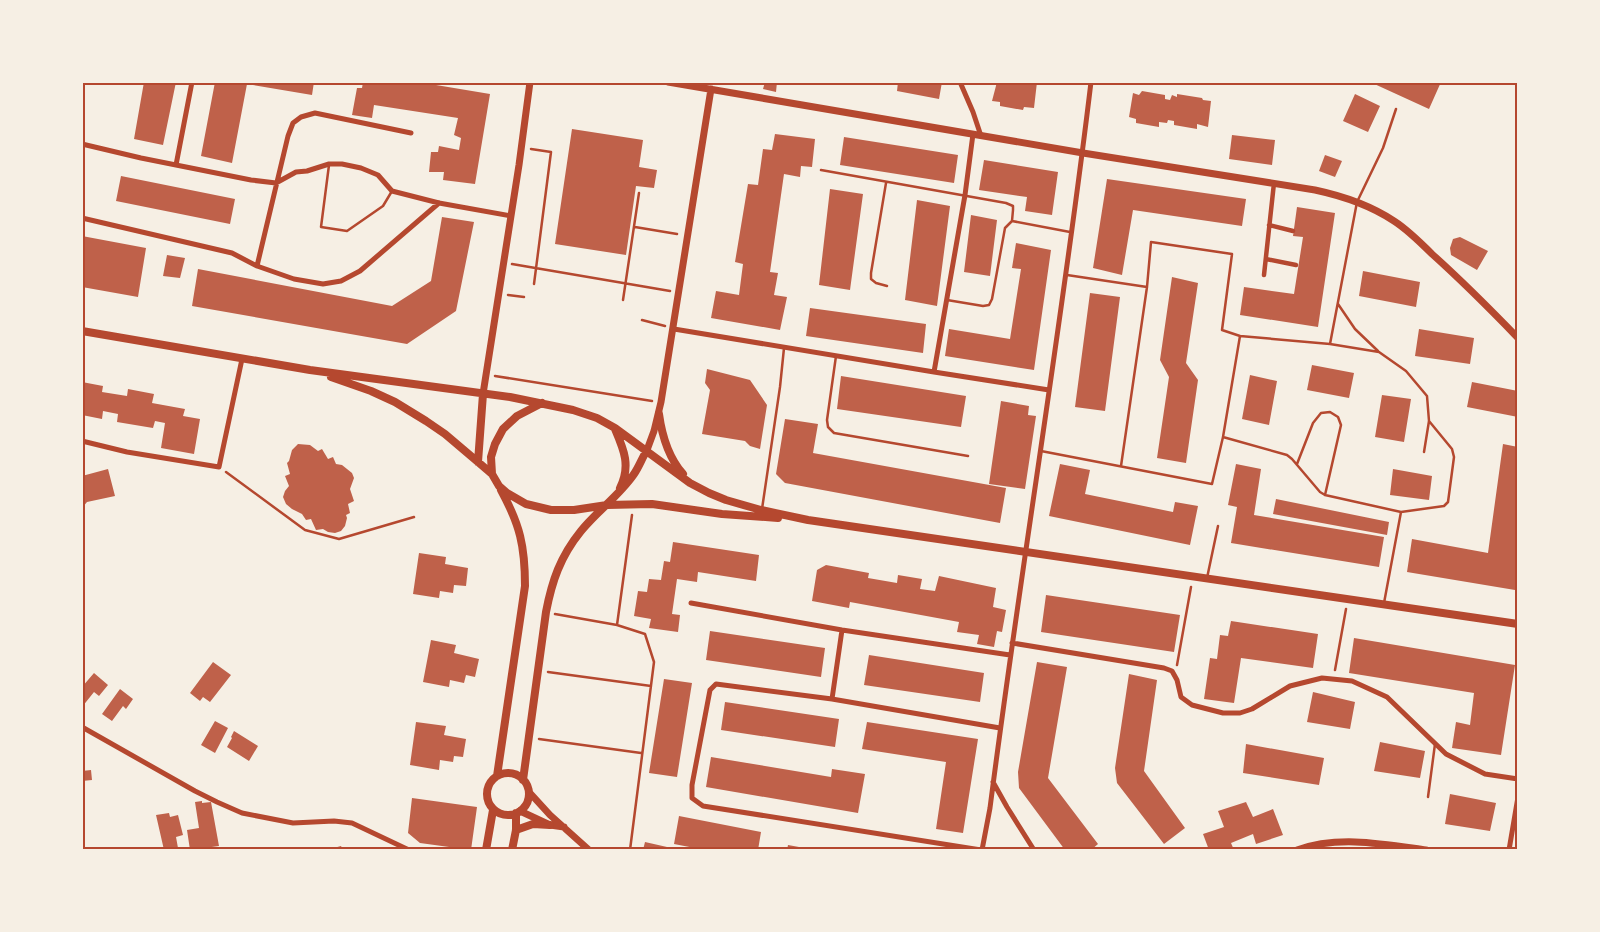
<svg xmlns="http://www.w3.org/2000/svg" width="1600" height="932" font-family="Manrope,sans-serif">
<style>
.building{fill:#bf614a}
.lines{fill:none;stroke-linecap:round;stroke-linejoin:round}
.path{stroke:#b5482f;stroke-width:2.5}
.service{stroke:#b5482f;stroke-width:2.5}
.pedestrian{stroke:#b5482f;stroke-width:4.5}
.minor{stroke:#b5482f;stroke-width:5}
.tertiary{stroke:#b5482f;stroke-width:7}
.secondary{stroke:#b5482f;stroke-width:8}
.neatline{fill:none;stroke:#b5482f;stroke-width:2}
</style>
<rect width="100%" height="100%" fill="#f6efe4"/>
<path class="building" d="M144,82H176L163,145L134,139Z
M215,82H314L312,95L247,84L232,163L201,156Z
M363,82H418L490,94L475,184L443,180L444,172H429L431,152H438L439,146L459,150L461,138L454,135L458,118L374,105L372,118L352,115L357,88H362Z
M765,82H777L776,92L763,89Z
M898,82H942L939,99L897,91Z
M997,82H1037L1034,108L1024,107L1023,110L1000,106V102L992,101Z
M1370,82H1441L1429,109Z
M1142,91L1165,95V99L1170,100L1172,95L1177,97V94L1202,98L1203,100L1211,101L1208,127L1197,124V129L1174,125V121L1168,120L1167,123L1159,122V127L1136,123V119L1129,117L1133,93L1139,95Z
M1355,94L1380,106L1368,132L1343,121Z
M572,129L643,140L639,167L657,170L654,188L636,186L626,255L555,244Z
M775,134L815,139L812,167L801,166L800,177L784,174L770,272L778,273L774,295L787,297L780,330L711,318L716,291L739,295L743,264L735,262L748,184L758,185L763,149L772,150Z
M1232,135L1275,140L1272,165L1229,159Z
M844,137L958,155L954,183L840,165Z
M1325,155L1342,161L1335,177L1319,171Z
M984,160L1058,172L1052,215L1025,211L1027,197L979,190Z
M121,176L235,199L230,224L116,201Z
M1107,179L1246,199L1242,226L1133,210L1122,275L1093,268Z
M830,189L863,194L850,290L819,285Z
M917,200L950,206L937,306L905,300Z
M1297,207L1335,213L1318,327L1240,315L1244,287L1294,294L1303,237L1293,236Z
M971,215L997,220L990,276L964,272Z
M442,217L474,222L456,311L407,344L192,306L198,269L392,306L431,281Z
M82,236L146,248L138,297L82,287Z
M1460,237L1488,251L1477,270L1451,255L1450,248L1453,239Z
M1016,243L1051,250L1034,370L945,356L949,329L1010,339L1021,269L1012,268Z
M167,255L185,258L180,278L163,276Z
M1363,271L1420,282L1416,307L1359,296Z
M1172,277L1198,283L1186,363L1198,380L1186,463L1157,458L1169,377L1160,360Z
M1090,293L1120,297L1105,411L1075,407Z
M810,308L926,324L923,353L806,336Z
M1419,329L1474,338L1470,364L1415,356Z
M1312,365L1354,373L1349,398L1307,390Z
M707,369L750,380L767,405L760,449L750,446L745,441L702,434L710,390L705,383Z
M1250,375L1277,381L1269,425L1242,419Z
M841,376L966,396L961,427L837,409Z
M82,382L103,386L102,392L127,396L128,389L154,394L152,403L185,409L183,416L200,419L194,454L161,448L165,423L155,421L153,428L117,422L118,414L103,411L102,419L82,415Z
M1472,382L1518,391V417L1467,407Z
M1382,395L1411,399L1404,442L1375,437Z
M1001,401L1029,406L1028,415L1036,416L1025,489L989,484Z
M785,419L818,424L813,453L1006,488L1000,523L785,483L776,474Z
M298,444L310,445L318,451L322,449L328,459L333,457L336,464L342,465L352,473L354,478L350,489L354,501L348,504L350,513L346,515L347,518L345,526L341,531L335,533L328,532L323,529L316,530L311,519L306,520L302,514L292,509L286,504L283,497L285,491L289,486L285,476L290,474L287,463L289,461L292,450Z
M1503,444L1518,447V570L1515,590L1407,572L1412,539L1488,553Z
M1060,464L1090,470L1085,494L1173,512L1175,502L1198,506L1190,545L1049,516Z
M1236,464L1261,469L1254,515L1384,537L1379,567L1231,543L1237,507L1228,505Z
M108,469L115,496L87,502L82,508V476Z
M1393,469L1432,476L1429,500L1390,495Z
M1276,499L1389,522L1387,535L1273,514Z
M673,542L759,555L756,581L698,572L697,582L677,579L672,614L680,615L678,632L649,628L651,619L634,616L638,591L647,592L649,579L661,580L664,561L670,562Z
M419,553L446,557L445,564L468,568L466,586L454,585L453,593L440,591L439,598L413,594Z
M826,565L869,573L868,578L897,583L898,575L922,579L920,589L935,591L939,576L996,588L993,607L1006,610L1002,632L997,631L994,647L977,644L979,635L957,632L959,622L850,602L849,608L812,601L817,570Z
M1046,595L1180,615L1174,652L1041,632Z
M1231,621L1318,634L1313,668L1241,658L1234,703L1204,699L1210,658L1217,659L1220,635L1228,636Z
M710,631L825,648L821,677L706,660Z
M1354,638L1515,665L1501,755L1452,748L1456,722L1470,725L1474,693L1349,673Z
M431,640L456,645L454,653L479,659L475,677L466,675L464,683L450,680L449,687L423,682Z
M869,655L984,673L980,702L864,685Z
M213,662L231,675L210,702L203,697L200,701L190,693Z
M1037,662L1067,667L1048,778L1098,844L1091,850H1065L1019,788L1018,772Z
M94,673L108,685L99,696L94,692L82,707V687Z
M1129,674L1157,680L1144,771L1185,828L1164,844L1117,783L1115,768Z
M664,679L692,683L677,777L649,773Z
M120,689L133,699L126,709L123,706L112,721L102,714Z
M1313,692L1355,702L1350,729L1307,722Z
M725,702L839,719L835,747L721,730Z
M215,721L228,728L215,753L201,745Z
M416,722L446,726L444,735L466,739L463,757L454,756L453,762L440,760L439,770L410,765Z
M867,722L978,739L963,833L936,829L946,762L862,749Z
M234,731L258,746L249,761L227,747L232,738L231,737Z
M1380,742L1425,751L1420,778L1374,771Z
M1246,744L1324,758L1319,785L1243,773Z
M711,757L831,777L832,769L865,774L858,813L706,787Z
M91,770L92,780L82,781V771Z
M1450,794L1496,803L1490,831L1445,824Z
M412,798L477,807L471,850L420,843L408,833Z
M202,801V803L211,802L219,846L190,850L187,830L199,828L195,802Z
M1246,802L1253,817L1273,809L1283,835L1256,844L1253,834L1231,843L1234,850H1209L1203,834L1224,827L1218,811Z
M169,813L170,817L178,815L183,835L176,837L178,848L164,850L156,815Z
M679,816L761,832L758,850H705L674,844Z
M645,842L667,847L666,850H643Z
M788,845L810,849V850H787Z
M341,846L343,850H330V849Z"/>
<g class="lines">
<path class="path" d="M531,149L551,152L534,284
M635,227L677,234
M512,264L670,291
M508,295L524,297
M623,300L639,193
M642,320L665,326
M495,376L652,401
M226,472L305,530L339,539L414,517
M555,614L617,625L645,634L654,662L630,850
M617,625L632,515
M1177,665L1191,587
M1335,670L1346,609
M548,672L651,686
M539,739L641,753"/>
<path class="service" d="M1396,109L1383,148L1357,202L1330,344L1379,352L1406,371L1427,396L1429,421L1424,452
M329,165L321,227L347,231L383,206L392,191
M821,170L1006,203L1013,206V210L1012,221L1070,232
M886,183L871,273V279L876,283L887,286
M1067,275L1147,287
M947,300L983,306L989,305L992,299L1005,228L1012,221
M1338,304L1355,329L1378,351
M1330,344L1240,336L1223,437L1287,455L1292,459L1320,492L1325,495L1401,512L1384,603
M836,356L827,420L828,427L834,433L968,456
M1041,451L1212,484L1223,437
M1297,464L1313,423L1321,413L1330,412L1338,417L1341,425L1325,495
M1121,466L1147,287L1151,242L1232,254L1222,330L1240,336
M762,509L780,387L784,348
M1401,512L1444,506L1448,502L1454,457L1452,449L1429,421
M1207,578L1218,526
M1428,797L1435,744"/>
<path class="pedestrian" d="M1269,225L1293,231
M1266,259L1296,265
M1264,275L1274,183"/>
<path class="minor" d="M960,82L973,112L981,136
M82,144L141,158L251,180L276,183L296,172L307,171L329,164H342L361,168L378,175L392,191L439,203L511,216
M176,165L192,82
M82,218L232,253L257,266L294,279L323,284L341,281L360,271L439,203
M257,266L288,136L293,123L301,117L315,113L411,133
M674,329L934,372L1049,390
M934,372L965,195L973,134
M82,441L127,452L219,467L242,359
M691,603L842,630L1010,655
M1012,643L1164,668L1172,671L1177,680L1181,697L1192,705L1223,713H1240L1252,709L1290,686L1322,678L1352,681L1387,697L1446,754L1485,774L1518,779
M832,699L842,630
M82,727L195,791L217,802L242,813L293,823L334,821L352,823L409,850
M993,782L1007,807L1034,850
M981,850L703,806L692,798V785L710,690L716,684L832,699L1000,728
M982,850L990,808C1021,566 1062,325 1091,82
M1509,850L1518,797"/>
<path class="tertiary" d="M668,82L1083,153L1315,190C1343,196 1370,205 1394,221C1408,230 1420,242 1432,254C1462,281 1490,309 1518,338
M483,394L519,165L530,82
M647,450L654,431L661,402L711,89
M529,792L550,815L589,850
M520,811L550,825L564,827
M1297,850C1338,835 1384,844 1426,850"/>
<path class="secondary" d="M82,331L310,370L510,397L573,410L597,418L615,428L690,483L709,493L726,500L761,510L808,520L1518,624
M331,377L371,391L395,402L426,421L445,434L478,462L492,474L499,486L507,493L526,504L551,510H574L607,505L652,504L722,514L778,518
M659,414C662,436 668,457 683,474
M615,429C624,450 631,466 620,488
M478,462L483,394
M492,474L491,457L495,444L503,429L517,416L542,403
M487 794a21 21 0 1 1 42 0a21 21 0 1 1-42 0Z
M497,776L525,586C525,546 520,525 501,490
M523,780L546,612C552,581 560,557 581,531C597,511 619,496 634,474C639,467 642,458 647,450
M516,830L533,824L550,825
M486,850L493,810
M512,850L516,830V813"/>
</g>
<rect width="1600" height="932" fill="none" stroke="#f6efe4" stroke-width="168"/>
<rect x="84" y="84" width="1432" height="764" class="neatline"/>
</svg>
